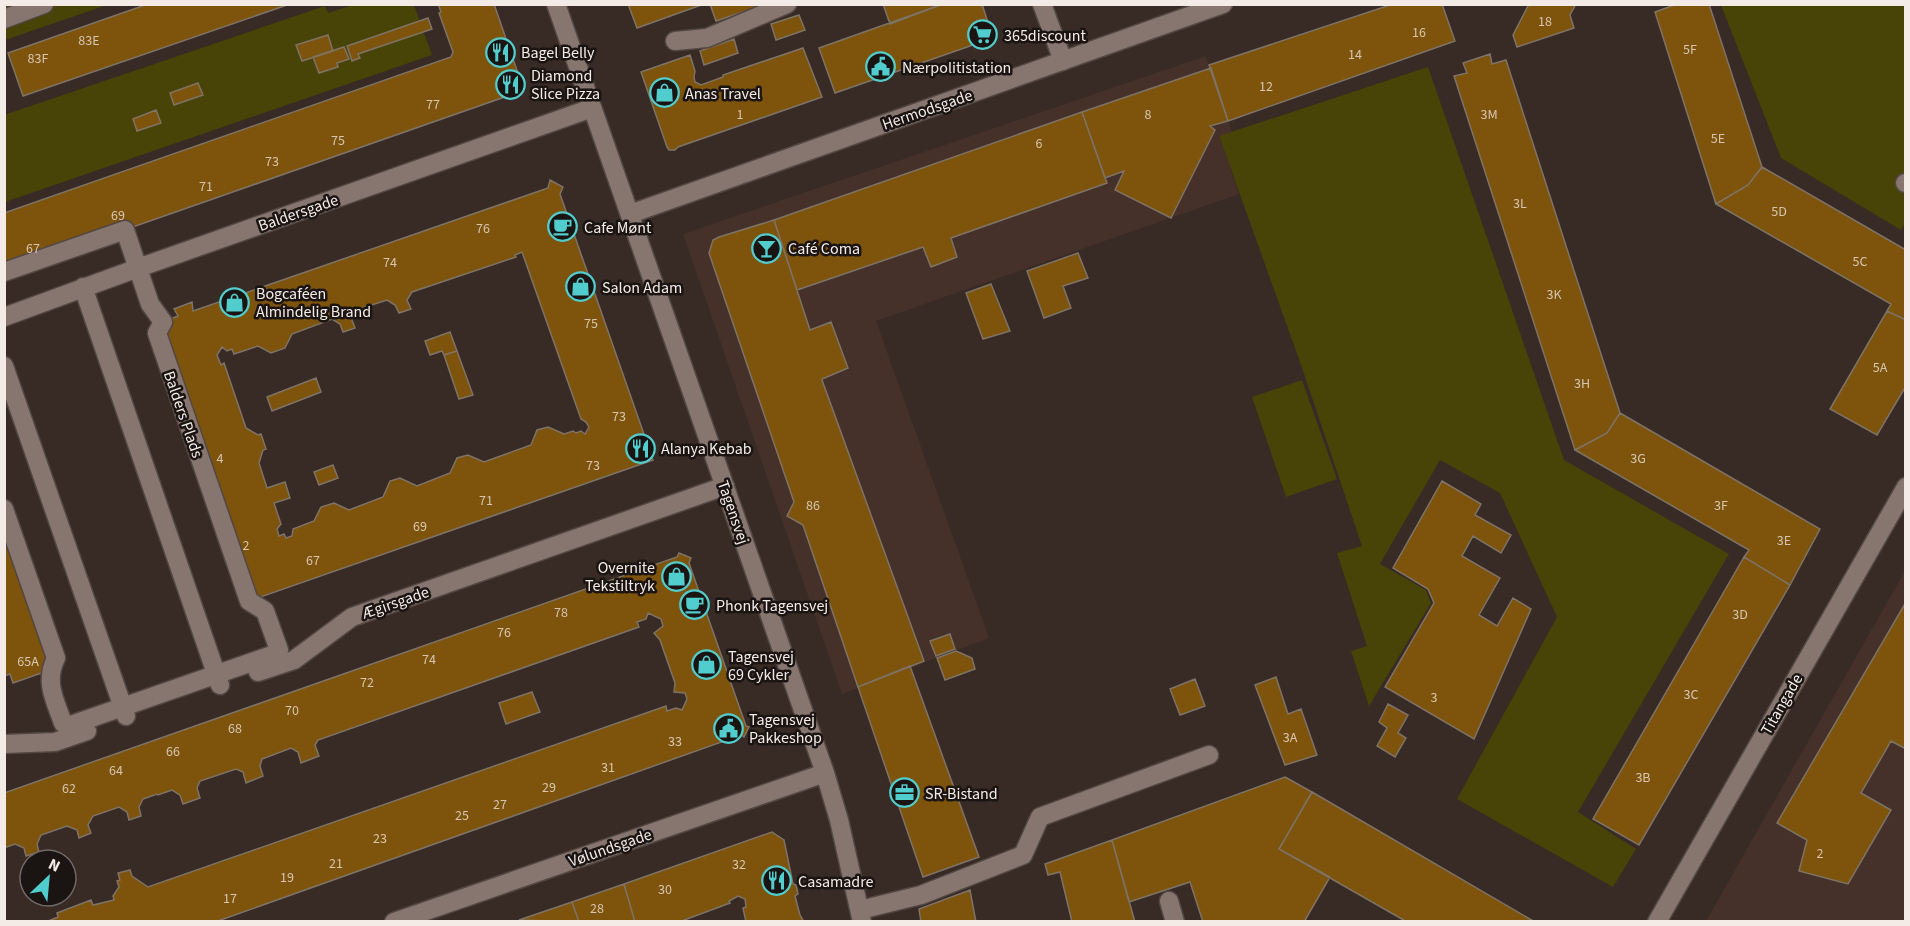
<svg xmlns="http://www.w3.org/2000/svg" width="1910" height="926" font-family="'Source Sans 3',sans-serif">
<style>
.built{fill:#453129}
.green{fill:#484306}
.building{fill:#7e540c;stroke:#7d7367;stroke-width:1.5;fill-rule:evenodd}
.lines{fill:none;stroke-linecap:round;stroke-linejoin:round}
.minor-casing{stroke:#524742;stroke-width:21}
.minor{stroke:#877670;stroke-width:18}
.labels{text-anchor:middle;stroke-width:5;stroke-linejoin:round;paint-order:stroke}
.number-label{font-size:14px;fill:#d6c5b0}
.poi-label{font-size:16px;fill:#f4ebe7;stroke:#1a1412;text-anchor:start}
.street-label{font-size:16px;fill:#f4ebe7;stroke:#1a1412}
</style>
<rect width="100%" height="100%" fill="#382a25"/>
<path class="built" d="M1206,56L1232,132L1219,136L1239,194L876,321L989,638L842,694L683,234Z
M1905,571V921H1706Z"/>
<path class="green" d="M5,4L107,5L5,40Z
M353,5H414L432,55L5,202L4,115L325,6L328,13Z
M1721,5H1905L1906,222L1901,230L1781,158Z
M1428,67L1564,460L1729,554L1578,812L1636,849L1613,887L1457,799L1557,617L1500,493L1440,460L1380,564L1426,590L1431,603L1369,706L1351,651L1367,646L1337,553L1362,546L1300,362L1219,136Z
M1302,380L1337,479L1286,497L1252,397Z"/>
<path class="building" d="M148,4H290L23,96L8,53Z
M438,4H494L521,82L516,93L4,272V213L451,57L453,52L439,13L441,12Z
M628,4H704L637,28Z
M710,4H756L755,8L716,21Z
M883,4H943L890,24Z
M943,4H982L993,38L835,93L819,48Z
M1393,4H1442L1455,41L1228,121L1209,65Z
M1529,4H1576L1570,15L1574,28L1517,47L1513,35Z
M1677,4H1709L1762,167L1748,185L1716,204L1655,12Z
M799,15L805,30L776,40L771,24Z
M428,18L432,29L358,54L360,58L352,61L347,46Z
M328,35L333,51L302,61L296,45Z
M734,39L738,53L704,65L700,51Z
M344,47L349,59L337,63L338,67L319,73L313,57Z
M803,48L822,97L678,147L675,150H669L667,147L641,72L690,55L695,71L694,77L695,82L701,85L723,77V75Z
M1490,54L1492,64L1506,60L1620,413L1607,433L1575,450L1454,76L1467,73L1463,63Z
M1211,68L1228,121L1210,126L1215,130L1171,218L1115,190L1124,171L1105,178L1082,112Z
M198,83L203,95L174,105L170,93Z
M156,110L161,123L137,131L133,119Z
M1082,112L1107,183L951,238L957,257L931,267L923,247L797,290L774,220Z
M1762,167L1906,250V320L1887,311L1891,304L1716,204L1748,185Z
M550,180L563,187L560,194L653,460L249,601L163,322L178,316L174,309L192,302L193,311L548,188ZM522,252L581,419L586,422L589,427L585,434L581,431L576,433L573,431L564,434L548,427L537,430L531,445L484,462L468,455L457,458L450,473L417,486L400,478L390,481L383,497L349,510L334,503L321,507L314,521L293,529L292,536L286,538L284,534L279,536L277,529L281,524L274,503L290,498L285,482L267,488L259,463L263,450L266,449L261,434L258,435L246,428L224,363L221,365L217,355L222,347L227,351L232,349L234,354L258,346L271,353L285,348L292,334L332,319L340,324L343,332L355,328L352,320L356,310L387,300L395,305L399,313L411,309L407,300L412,292L516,257L515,255Z
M774,220L810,330L831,322L848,368L822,379V380L924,661L858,687L803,525L787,516L794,502L709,253L713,240L719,237Z
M1078,253L1088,278L1063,286L1071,308L1044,318L1027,271Z
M991,284L1010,331L983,339L966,293Z
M1887,311L1906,320V386L1877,435L1830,409Z
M450,332L457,351L444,355L442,351L430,355L425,341Z
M457,351L473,395L459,399L444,355Z
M316,378L321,392L272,411L267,397Z
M1620,413L1820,529L1790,585L1744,557L1749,550L1575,450L1607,433Z
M333,465L338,478L319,485L314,472Z
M1442,481L1481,504L1475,515L1511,535L1501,553L1473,536L1462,556L1500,578L1479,615L1497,626L1513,598L1531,609L1474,739L1385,687L1434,603L1428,589L1393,568Z
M4,509L50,670L13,683L10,674L4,676Z
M679,553L691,558L689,563L746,726L749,727L744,737L741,735L215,922H46L58,917L57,913L91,900L93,905L114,900L113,896L119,887L117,881L120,880L118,873L130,870L132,876L148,887L666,706L667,711L676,708L682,710L687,699L685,693L674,692L675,683L660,640L654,633L663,626L661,619L648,613L646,619L637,622L639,627L318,740L315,745L319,756L301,763L298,752L291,748L262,759L260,766L263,776L246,783L243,772L236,769L200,781L197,788L200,798L183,804L180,795L172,790L158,795L157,794L143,799L139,807L141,816L129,820L127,812L119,807L93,816L88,825L91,833L79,838L77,830L67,826L41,835L37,844L39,852L26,856L24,848L15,844L4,848V793L677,557Z
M1744,557L1790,585L1639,845L1593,819Z
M1906,602V749L1891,741L1861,793L1891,810L1848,884L1799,871L1807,840L1777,823Z
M950,634L955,649L936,656L930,641Z
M956,651L972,658L975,669L945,680L937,658Z
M910,666L979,857L923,877L858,687Z
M1276,677L1288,714L1301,709L1317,755L1285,765L1255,685Z
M1195,679L1205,706L1180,715L1170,689Z
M532,692L540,712L506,724L499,703Z
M1388,704L1408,715L1398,733L1406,738L1395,757L1377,746L1387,728L1379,722Z
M1285,777L1312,792L1279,849L1330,877L1304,922H1203L1190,882L1129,902L1112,840Z
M1312,792L1535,922H1407L1279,849Z
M772,832L784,840L793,884L796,885L798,894L795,896L800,915L804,922H746L743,908L746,907L745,899L738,896L729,901L730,903L679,922H635L624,884Z
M1112,840L1135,922H1072L1060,872L1048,875L1045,864Z
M624,884L635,922H579L572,902Z
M970,890L976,922H921L919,909Z
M572,902L579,922L519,920Z"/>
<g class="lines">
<defs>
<path id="minor" d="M556,4L825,773L839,820L862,922
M1042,4L1063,61
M4,19L44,4
M675,41L707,38L787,4
M1905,183H1906
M630,214L1223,4
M4,272L125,230L150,304L163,322L157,333L249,601L265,611L279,650L275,654L68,726L63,723C55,700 44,682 56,658L4,509
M83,287L220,685
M4,317L138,268L592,108
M4,366L126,716
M258,672L294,660L352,617L725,486
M4,744L55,742L87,731
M1169,901L1175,922
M860,910L921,895L1023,855L1040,817L1209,755
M394,922L825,773
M1657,922L1906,487"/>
</defs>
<use href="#minor" class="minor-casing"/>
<use href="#minor" class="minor"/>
</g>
<defs>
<symbol id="supermarket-ring" viewBox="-11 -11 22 22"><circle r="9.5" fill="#1a1412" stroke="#52cdce" stroke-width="1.5"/><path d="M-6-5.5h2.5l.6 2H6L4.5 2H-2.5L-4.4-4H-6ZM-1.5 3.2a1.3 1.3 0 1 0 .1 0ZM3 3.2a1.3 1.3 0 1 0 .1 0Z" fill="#52cdce"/></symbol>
<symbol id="restaurant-ring" viewBox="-11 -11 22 22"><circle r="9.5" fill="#1a1412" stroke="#52cdce" stroke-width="1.5"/><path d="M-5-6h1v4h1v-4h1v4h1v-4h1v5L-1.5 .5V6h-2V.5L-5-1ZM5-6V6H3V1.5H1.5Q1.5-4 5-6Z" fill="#52cdce"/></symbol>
<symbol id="civic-ring" viewBox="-11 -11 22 22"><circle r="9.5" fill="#1a1412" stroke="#52cdce" stroke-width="1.5"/><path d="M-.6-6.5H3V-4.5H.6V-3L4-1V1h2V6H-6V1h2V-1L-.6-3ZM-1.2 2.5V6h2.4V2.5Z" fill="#52cdce"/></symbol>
<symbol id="shop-ring" viewBox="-11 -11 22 22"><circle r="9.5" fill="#1a1412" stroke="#52cdce" stroke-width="1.5"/><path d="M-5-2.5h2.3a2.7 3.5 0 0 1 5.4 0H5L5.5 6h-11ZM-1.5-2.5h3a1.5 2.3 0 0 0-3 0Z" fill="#52cdce"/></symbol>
<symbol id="cafe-ring" viewBox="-11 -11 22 22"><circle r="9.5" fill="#1a1412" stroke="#52cdce" stroke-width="1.5"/><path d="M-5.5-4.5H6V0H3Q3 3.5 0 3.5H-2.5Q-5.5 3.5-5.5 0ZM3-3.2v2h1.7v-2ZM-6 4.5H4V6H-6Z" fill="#52cdce"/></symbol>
<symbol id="bar-ring" viewBox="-11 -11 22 22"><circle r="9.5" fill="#1a1412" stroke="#52cdce" stroke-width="1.5"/><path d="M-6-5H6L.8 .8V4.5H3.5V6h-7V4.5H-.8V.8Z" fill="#52cdce"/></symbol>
<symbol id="office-ring" viewBox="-11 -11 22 22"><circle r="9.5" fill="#1a1412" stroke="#52cdce" stroke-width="1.5"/><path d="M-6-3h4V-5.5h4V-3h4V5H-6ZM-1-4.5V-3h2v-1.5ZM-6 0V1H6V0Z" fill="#52cdce"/></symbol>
</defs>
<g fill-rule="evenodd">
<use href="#supermarket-ring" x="966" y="18" width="33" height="33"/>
<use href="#restaurant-ring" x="484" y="36" width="33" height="33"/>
<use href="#civic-ring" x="864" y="50" width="33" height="33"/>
<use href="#restaurant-ring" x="494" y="68" width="33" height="33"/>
<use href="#shop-ring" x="648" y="76" width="33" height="33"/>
<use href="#cafe-ring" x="546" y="210" width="33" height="33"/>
<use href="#bar-ring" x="750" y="232" width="33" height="33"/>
<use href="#shop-ring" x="564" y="270" width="33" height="33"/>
<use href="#shop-ring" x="218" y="286" width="33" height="33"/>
<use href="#restaurant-ring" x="624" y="432" width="33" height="33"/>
<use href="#shop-ring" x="660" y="560" width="33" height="33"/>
<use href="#cafe-ring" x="678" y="588" width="33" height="33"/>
<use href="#shop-ring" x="690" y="648" width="33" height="33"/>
<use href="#civic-ring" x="712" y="712" width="33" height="33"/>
<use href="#office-ring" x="888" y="776" width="33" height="33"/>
<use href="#restaurant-ring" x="760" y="864" width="33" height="33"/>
</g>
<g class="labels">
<g class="number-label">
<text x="1545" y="26">18</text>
<text x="1419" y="37">16</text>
<text x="89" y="45">83E</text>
<text x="1690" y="54">5F</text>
<text x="1355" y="59">14</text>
<text x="38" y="63">83F</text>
<text x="1266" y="91">12</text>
<text x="433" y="109">77</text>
<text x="740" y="119">1</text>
<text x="1148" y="119">8</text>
<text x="1489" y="119">3M</text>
<text x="1718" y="143">5E</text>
<text x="338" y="145">75</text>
<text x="1039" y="148">6</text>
<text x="272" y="166">73</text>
<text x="206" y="191">71</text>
<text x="1520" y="208">3L</text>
<text x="1779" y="216">5D</text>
<text x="118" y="220">69</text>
<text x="483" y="233">76</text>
<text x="33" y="253">67</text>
<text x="1860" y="266">5C</text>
<text x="390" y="267">74</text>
<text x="1554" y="299">3K</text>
<text x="591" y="328">75</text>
<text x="1880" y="372">5A</text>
<text x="1582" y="388">3H</text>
<text x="619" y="421">73</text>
<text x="220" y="463">4</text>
<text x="1638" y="463">3G</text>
<text x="593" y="470">73</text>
<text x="486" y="505">71</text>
<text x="813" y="510">86</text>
<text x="1721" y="510">3F</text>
<text x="420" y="531">69</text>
<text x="1784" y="545">3E</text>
<text x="246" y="550">2</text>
<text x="313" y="565">67</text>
<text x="561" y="617">78</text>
<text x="1740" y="619">3D</text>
<text x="504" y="637">76</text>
<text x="429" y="664">74</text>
<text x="28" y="666">65A</text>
<text x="367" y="687">72</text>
<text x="1691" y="699">3C</text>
<text x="1434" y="702">3</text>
<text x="292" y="715">70</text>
<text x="235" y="733">68</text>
<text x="1290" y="742">3A</text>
<text x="675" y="746">33</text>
<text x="173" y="756">66</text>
<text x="608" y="772">31</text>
<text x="116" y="775">64</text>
<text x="1643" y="782">3B</text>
<text x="549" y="792">29</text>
<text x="69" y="793">62</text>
<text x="500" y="809">27</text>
<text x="462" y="820">25</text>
<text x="380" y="843">23</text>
<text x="1820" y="858">2</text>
<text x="336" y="868">21</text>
<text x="739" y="869">32</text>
<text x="287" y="882">19</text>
<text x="665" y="894">30</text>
<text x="230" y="903">17</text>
<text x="597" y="913">28</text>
</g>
<g class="poi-label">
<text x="1004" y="41">365discount</text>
<text x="521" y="58">Bagel Belly</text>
<text x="902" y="73">Nærpolitistation</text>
<text x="531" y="81">Diamond<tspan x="531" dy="18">Slice Pizza</tspan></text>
<text x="685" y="99">Anas Travel</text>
<text x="584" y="233">Cafe Mønt</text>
<text x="788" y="254">Café Coma</text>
<text x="602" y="293">Salon Adam</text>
<text x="256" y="299">Bogcaféen<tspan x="256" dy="18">Almindelig Brand</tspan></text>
<text x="661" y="454">Alanya Kebab</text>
<text x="655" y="573" text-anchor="end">Overnite<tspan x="655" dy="18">Tekstiltryk</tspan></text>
<text x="716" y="611">Phonk Tagensvej</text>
<text x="728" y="662">Tagensvej<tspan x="728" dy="18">69 Cykler</tspan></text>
<text x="749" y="725">Tagensvej<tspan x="749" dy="18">Pakkeshop</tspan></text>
<text x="925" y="799">SR-Bistand</text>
<text x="798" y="887">Casamadre</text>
</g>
<g class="street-label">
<text transform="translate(927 109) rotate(-19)" y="6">Hermodsgade</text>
<text transform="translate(298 212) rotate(-19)" y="6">Baldersgade</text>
<text transform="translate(184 414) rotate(71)" y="6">Balders Plads</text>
<text transform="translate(734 512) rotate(71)" y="6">Tagensvej</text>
<text transform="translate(395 602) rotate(-19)" y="6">Ægirsgade</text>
<text transform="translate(1781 704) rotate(-60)" y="6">Titangade</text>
<text transform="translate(610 847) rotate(-19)" y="6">Vølundsgade</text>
</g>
</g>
<rect width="1910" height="926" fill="none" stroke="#f4ebe7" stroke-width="12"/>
<g transform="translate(48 878) rotate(26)"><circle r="28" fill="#1a1412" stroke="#716a67" stroke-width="1.5"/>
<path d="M0-4.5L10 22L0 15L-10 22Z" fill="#52cdce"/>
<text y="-9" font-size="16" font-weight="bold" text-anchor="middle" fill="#f4ebe7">N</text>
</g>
</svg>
